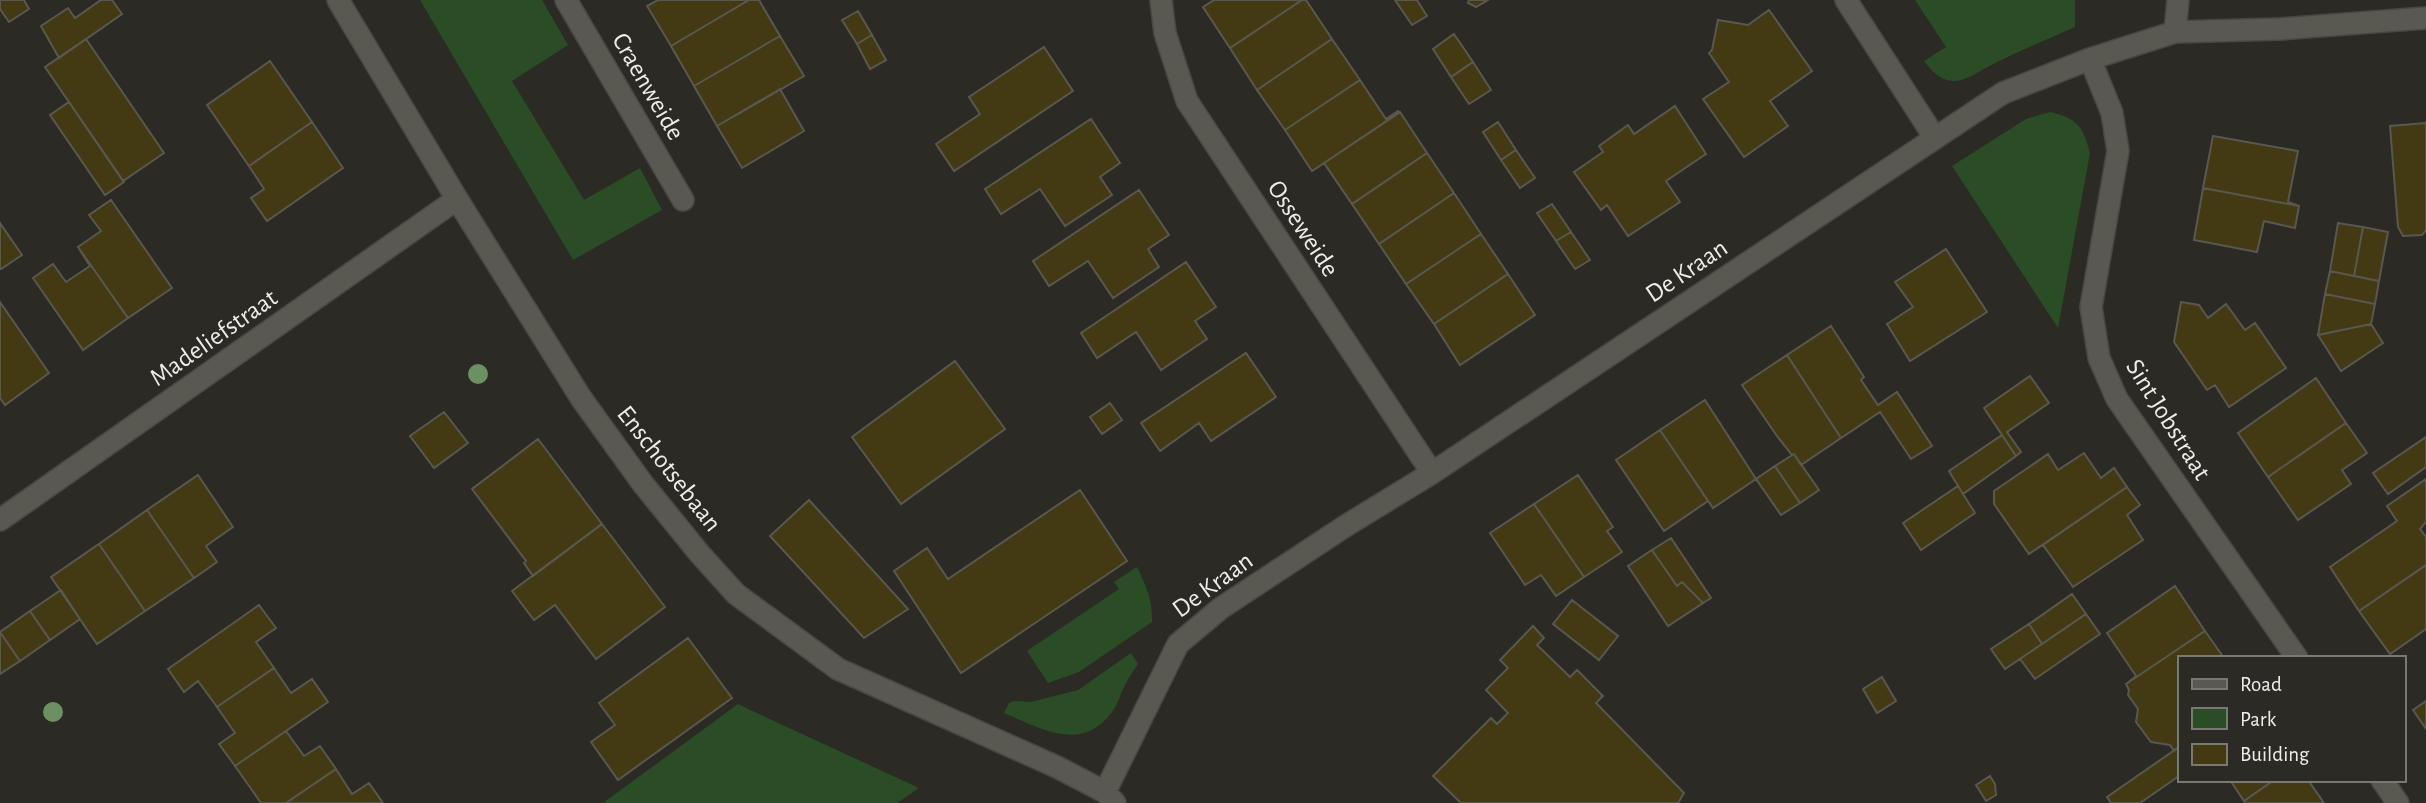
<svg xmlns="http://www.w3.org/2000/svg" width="2426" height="803" font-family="'Alegreya Sans',sans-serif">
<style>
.green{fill:#2a4d26}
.building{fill:#433a13;stroke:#585750;stroke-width:2}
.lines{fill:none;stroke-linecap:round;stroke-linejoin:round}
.minor-casing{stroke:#484742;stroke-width:24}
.minor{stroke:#595851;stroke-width:21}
.tree{fill:#6b9163}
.labels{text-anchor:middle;stroke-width:5;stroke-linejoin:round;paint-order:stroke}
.street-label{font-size:26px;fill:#eeede9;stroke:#2b2a24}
</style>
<rect width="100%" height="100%" fill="#2b2a24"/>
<path class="green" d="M420,0H542L568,45L512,81L584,200L640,168L662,210L573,260Z
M1915,0H2075V27C2048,39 2021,50 1995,63C1982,69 1969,80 1955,81C1940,81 1932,71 1924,61L1946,47Z
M2050,112C2077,118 2083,126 2090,153L2058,328L1952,166L2026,119Z
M1137,567C1146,585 1153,602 1152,622L1079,672L1048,683L1027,651L1119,589L1114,582Z
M1131,653L1138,664C1133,671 1128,679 1124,687C1120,695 1118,705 1112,712C1082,753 1041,729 1004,713L1009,703L1014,701L1031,702L1078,690Z
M738,704L746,708L919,788L897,803H603Z"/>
<path class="building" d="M0,0H24L29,9L9,22L0,9Z
M101,0H112L122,14L59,58L41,26L68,8L75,18Z
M658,0H749L671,46L647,6Z
M749,0H759L780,36L694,86L671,46Z
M1214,0H1302L1230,48L1203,7Z
M1302,0H1306L1332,39L1257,90L1230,48Z
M1395,0H1417L1427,16L1412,25Z
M1469,0H1488L1476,7L1468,3Z
M1769,10L1812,71L1770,101L1788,126L1744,157L1703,99L1729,82L1709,53L1712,50L1718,20L1748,25Z
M858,11L872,35L857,44L842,20Z
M1454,34L1473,62L1451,77L1433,49Z
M872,35L886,60L870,69L857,44Z
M780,36L804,76L717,126L694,86Z
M86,39L164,153L123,181L45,67Z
M1332,39L1360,80L1285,130L1257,90Z
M1044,47L1073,91L954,171L936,144L980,114L969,97Z
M270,61L312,122L249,166L207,105Z
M1473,62L1491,90L1469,104L1451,77Z
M1360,80L1386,119L1398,111L1399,113L1312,171L1285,130Z
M780,89L804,131L742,168L717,126Z
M69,102L124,182L105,195L50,115Z
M1675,106L1706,154L1666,181L1680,202L1628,236L1607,205L1601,210L1574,172L1603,152L1599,146L1628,125L1634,134Z
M1400,112L1427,153L1352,204L1324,163Z
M1091,119L1120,163L1100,177L1112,195L1065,226L1040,189L1001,214L985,189Z
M312,122L343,168L267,221L251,198L264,189L249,166Z
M1498,122L1516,150L1501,160L1483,132Z
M2426,123V230L2422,235L2403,236L2398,227L2390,126Z
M2213,136L2298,151L2288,202L2299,206L2203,188Z
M1516,150L1535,178L1520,188L1501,160Z
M1427,153L1454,193L1379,244L1352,204Z
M2203,188L2299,206L2295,228L2264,221L2257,252L2194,240Z
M1139,190L1169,235L1148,249L1159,267L1113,298L1088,261L1049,286L1033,261Z
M1454,193L1481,234L1406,284L1379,244Z
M111,200L172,288L128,318L78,247L101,231L89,215Z
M1552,204L1571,232L1556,241L1537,213Z
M0,223L22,255L1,269L0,267Z
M2338,223L2363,227L2354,276L2330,271Z
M2363,227L2388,232L2379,281L2354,276Z
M1571,232L1590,260L1575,269L1556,241Z
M1481,234L1508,274L1434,324L1406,284Z
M78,247L128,318L83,350L33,278L53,264L66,282L90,266Z
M1946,249L1987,312L1910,361L1887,324L1913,307L1895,282Z
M1186,262L1216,307L1195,321L1207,339L1161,370L1136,332L1097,358L1081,333Z
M2330,271L2379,281L2375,304L2325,294Z
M1508,274L1535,315L1460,365L1434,324Z
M2325,294L2375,304L2371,324L2318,335Z
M0,302L49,373L5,405L0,398Z
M2181,302L2199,305L2208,318L2226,304L2245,330L2255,323L2286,368L2229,407L2215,385L2207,390L2174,342Z
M2371,324L2383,343L2341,371L2318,335Z
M1831,326L1864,377L1861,380L1878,405L1897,392L1932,446L1911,459L1880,412L1841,438L1787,355Z
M1246,353L1276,397L1211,441L1199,423L1160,451L1141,423Z
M1787,355L1841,438L1801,465L1794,454L1792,455L1777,436L1742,385Z
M955,361L1005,429L901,504L852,437Z
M2030,376L2049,403L2007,432L2021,452L2016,456L1984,408Z
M2316,378L2346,423L2268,477L2238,433Z
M1705,400L1756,479L1713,508L1660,430Z
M1110,403L1122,420L1102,434L1090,417Z
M444,412L468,443L434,468L410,436Z
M2346,423L2367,453L2342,470L2351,484L2298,520L2268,477Z
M1660,430L1708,501L1664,531L1616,460Z
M2002,435L2016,456L1963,494L1949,471Z
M2426,437V467L2388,494L2373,473Z
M538,439L602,524L533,576L524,563L526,561L472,489Z
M2084,453L2101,478L2114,468L2127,487L2029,554L1994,504V491L2048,454L2058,470Z
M1794,454L1819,490L1800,503L1775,466Z
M1775,466L1800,503L1781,515L1756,479Z
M198,475L233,527L206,546L217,562L194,578L147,510Z
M1578,475L1613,527L1607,531L1622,552L1584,577L1534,504Z
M2426,479V522L2420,529L2426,537V565L2359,611L2330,567L2397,521L2387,506Z
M1958,486L1975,513L1921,550L1903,523Z
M2127,487L2140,505L2127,515L2143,540L2073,587L2043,545Z
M1080,490L1127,561L961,673L894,571L927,548L948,579Z
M809,500L908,609L864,638L770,536Z
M1534,504L1584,577L1556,596L1541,575L1525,585L1490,533Z
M147,510L194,578L145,611L99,544Z
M602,524L665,607L596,659L555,605L534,620L512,591Z
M1671,538L1711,598L1703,603L1682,582L1677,586L1652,550Z
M99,544L145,611L97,644L51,577Z
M1652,550L1677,586L1682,582L1703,603L1668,626L1628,566Z
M2426,565V629L2390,654L2359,611Z
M2175,586L2205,631L2126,684L2136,676L2107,633Z
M61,590L80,619L50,640L30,611Z
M2072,594L2086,614L2042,644L2029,624Z
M1572,600L1618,636L1599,660L1553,624Z
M259,605L276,628L256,642L274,668L217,707L198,681L184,692L168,669Z
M30,611L50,640L20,661L0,632Z
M2086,614L2100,634L2035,679L2020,659Z
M2029,624L2042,644L2005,669L1991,649Z
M1533,626L1544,638L1537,645L1570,677L1577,670L1603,696L1596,703L1684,793L1678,803H1461L1433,776L1491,718L1497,724L1508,713L1486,690L1508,668L1500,660Z
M2205,631L2224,658H2179V747L2174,751L2170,745L2151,742L2136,722L2138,709L2128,695L2129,690L2126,684Z
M0,632L20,661L0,674Z
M688,638L732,698L618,780L591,742L615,725L599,703Z
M274,668L291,693L312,679L328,702L235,766L219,744L235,733L217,707Z
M1882,677L1896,701L1877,713L1863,689Z
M2426,701V729L2413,710Z
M286,731L304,756L320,746L336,769L286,803H261L235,766Z
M2179,747V776L2140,803H2111L2107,797Z
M336,769L352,794L369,783L383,803H286Z
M1990,776L1995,784L1996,795L1986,801L1976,785Z
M2230,780H2274L2244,801Z
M2274,780H2308L2324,803H2245L2244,801Z"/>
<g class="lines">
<defs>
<path id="minor" d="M338,0L457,199L581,398L643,484L699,553L736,594L838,669L1057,767L1105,792L1115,803
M566,0L683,200
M1161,0L1165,33L1187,101L1432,473
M1846,0L1935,138
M2175,32L2178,0
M2090,59L2112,113L2118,151L2091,307L2099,358L2117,399L2297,658
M0,520L457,199
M2382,780L2398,803
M1105,792L1178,644L1221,608L1347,525L1432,473L2003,93L2090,59L2175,32L2280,29L2426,18"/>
</defs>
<use href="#minor" class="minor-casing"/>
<use href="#minor" class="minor"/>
</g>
<g class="tree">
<circle cx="478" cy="374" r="10"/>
<circle cx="53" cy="712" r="10"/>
</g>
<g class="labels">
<g class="street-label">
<text transform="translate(649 86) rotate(60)" y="9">Craenweide</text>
<text transform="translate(1304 228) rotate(57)" y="9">Osseweide</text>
<text transform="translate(1686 270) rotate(-34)" y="9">De Kraan</text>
<text transform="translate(213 337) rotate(-35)" y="9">Madeliefstraat</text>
<text transform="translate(2169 419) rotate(58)" y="9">Sint Jobstraat</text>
<text transform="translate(670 468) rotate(52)" y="9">Enschotsebaan</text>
<text transform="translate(1212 584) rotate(-36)" y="9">De Kraan</text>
</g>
</g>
<rect x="2178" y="656" width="228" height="126" fill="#2b2a24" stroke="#797873" stroke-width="2"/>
<rect x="2192" y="679" width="35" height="10" fill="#595851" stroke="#797873" stroke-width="2"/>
<text x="2240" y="691" font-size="21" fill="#eeede9">Road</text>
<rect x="2192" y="708" width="35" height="21" fill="#2a4d26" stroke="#797873" stroke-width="2"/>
<text x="2240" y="726" font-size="21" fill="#eeede9">Park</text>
<rect x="2192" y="744" width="35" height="21" fill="#433a13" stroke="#797873" stroke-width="2"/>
<text x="2240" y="761" font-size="21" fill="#eeede9">Building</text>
</svg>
